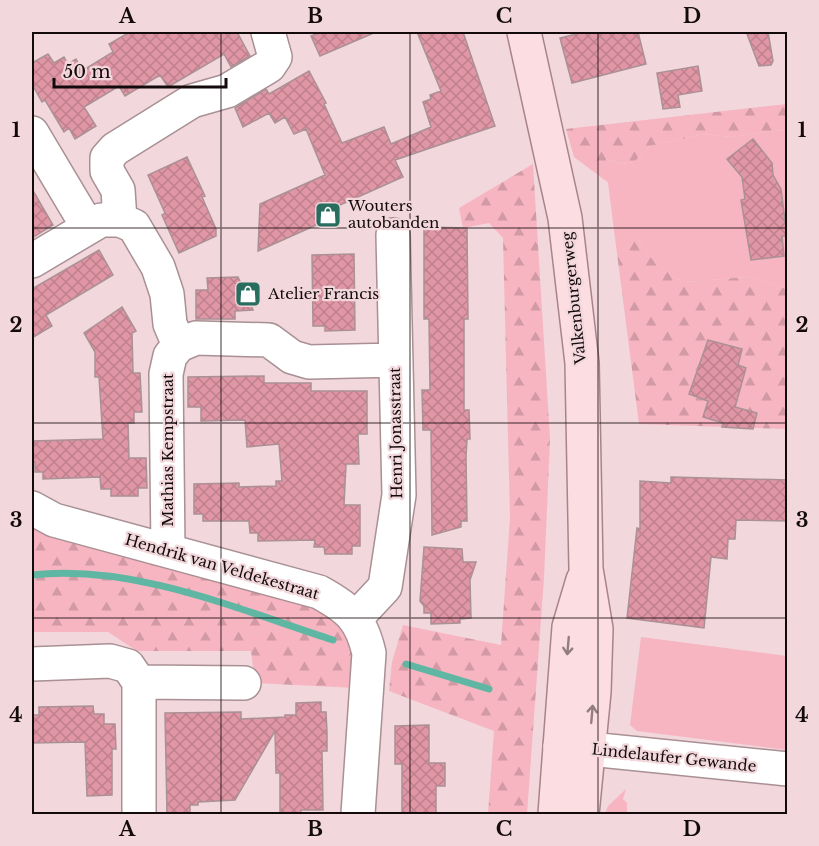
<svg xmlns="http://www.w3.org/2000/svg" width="819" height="846" font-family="'Libre Baskerville',serif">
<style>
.green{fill:#f6b5c1}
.forest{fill:url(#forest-firs)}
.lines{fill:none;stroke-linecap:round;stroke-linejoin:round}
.stream{stroke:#5fb7a3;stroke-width:7}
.building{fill:url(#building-cross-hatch);stroke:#aa9195;stroke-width:1.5}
.minor-casing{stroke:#a89094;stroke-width:36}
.major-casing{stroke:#a8848a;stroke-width:36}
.minor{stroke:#fff;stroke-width:33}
.major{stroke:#fbdde2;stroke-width:33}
.oneway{stroke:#927e81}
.grid{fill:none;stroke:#120a0b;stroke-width:1.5;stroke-opacity:0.55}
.labels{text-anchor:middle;stroke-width:4.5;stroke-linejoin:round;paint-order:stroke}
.poi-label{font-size:15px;fill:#120a0b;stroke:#f2d7dc;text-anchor:start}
.street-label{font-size:15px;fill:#120a0b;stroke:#f2d7dc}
.neatline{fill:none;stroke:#120a0b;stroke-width:2}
.grid-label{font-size:20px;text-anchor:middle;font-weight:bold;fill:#120a0b}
</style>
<defs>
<pattern id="forest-firs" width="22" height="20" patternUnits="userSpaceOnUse" patternTransform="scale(1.5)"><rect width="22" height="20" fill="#f6b5c1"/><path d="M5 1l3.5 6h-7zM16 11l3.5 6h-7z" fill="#d29aa4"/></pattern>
<pattern id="building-cross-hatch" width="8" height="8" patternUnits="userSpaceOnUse" patternTransform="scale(1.5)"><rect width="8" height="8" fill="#e096a5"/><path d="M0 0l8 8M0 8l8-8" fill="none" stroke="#bf808d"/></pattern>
</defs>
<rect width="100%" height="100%" fill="#f2d7dc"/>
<path class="green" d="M782,130L787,132V289L747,277L685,282L675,278L652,259L637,238H615L605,159L622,164L634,162L650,146L704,134L731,137Z
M641,637L787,656V750L637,731L630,725Z
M626,789L623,799L627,803V814H605L608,806Z"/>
<path class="forest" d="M787,104V132L782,130L731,137L704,134L650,146L634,162L622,164L606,159L610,184L574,157L566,129Z
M533,164L550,439L544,578L527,814H488L494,731L389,691L392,662L403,625L501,645L510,518L503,238L489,223L463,228L459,208Z
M615,238H637L652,259L675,278L685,282L747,277L787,289V429L639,424Z
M32,522L343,616L356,649V688L255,683L251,651H137L108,632H32Z"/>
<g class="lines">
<path class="stream" d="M32,575C134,564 237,609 333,640
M406,664L489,689"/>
</g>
<path class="building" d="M130,32H237L250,56L231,67L224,54L168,87L160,75L125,96L119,86L84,107L96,126L75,139L69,128L64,132L45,100L42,102L32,84V63L48,54L54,63L64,57L68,64L76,59L82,71L113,52L109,44Z
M322,32H376L320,56L311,36Z
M417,32H463L495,126L395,160L403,177L331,209L334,217L258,251L260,204L325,175L306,129L294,134L285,117L275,123L269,113L243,127L235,108L266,89L269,94L309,71L326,103L324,104L342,143L384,127L391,144L431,127L423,102L431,99L430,95L441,91Z
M584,32H638L646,64L572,83L560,38Z
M768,32L773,61L771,65L759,66L747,34Z
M698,66L702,91L678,95L680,107L663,109L657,73Z
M753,139L772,163L773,175L781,189L787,236H782L784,256L751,260L741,200L745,199L742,177L727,159Z
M187,157L205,196L202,197L216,229V236L179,253L162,215L165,213L148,175Z
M32,189L53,225L32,238Z
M424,227L467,228L468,319H464V410H469L470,439H467L466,456L467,521H461V527L432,535L431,430H423L422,390H430L429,319H424Z
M99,250L113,275L46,315L52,326L32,338V289Z
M354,254L355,330L325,331V326H313L312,255Z
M238,277L253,310L235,311V319H196V290H208L207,278Z
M122,307L136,331L132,333L133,373H140L142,412H134V423H128L129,458H146L147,488H138V496H111V489H101L100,477L43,479V472H35V462H32V441L103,439L99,377H95V352L84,333Z
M708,340L742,349L738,365L746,368L735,407L757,413L753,429L722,427L723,423L703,417L708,401L689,394Z
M264,376V383H311V391H367V434H358L359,464H346L344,505H360V546H352V554H325L324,547H314L315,540L258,541V533H250L249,521H203V514H194V484L239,483V487L276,486V481H282L279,444L247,447L245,420L201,421V407H188V377Z
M671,477L788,480V521L736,520L735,539H728L727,559L711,557L704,628L627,618L637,528L640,529V481L671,483Z
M424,547L462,549L463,562H476L470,580L471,618L460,619V623L431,624V613H424V606L420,601Z
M321,702V712H326L327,732V751H322L323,810H301V814H280V773H276L275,731L235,800L198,802V805H190V814H167L165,713L241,712V719L285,717V715H296V703Z
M93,706L94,714H104V724H115L116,749H112V795L87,796L85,742L32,743V715H39V707Z
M429,725V763H445V786H436V814H402V764H395V726Z"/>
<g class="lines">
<defs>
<path id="minor" d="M32,133L88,227
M120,220L118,190L107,171V158L115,149L192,101L227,91L269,66L275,57L268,32
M32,261L101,220H120L134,226L158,267L167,294L170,324L179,345L170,356L166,374L168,550
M179,345L196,338L269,340L292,357L309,362L396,360
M32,508L54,520L319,592C350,609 361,619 369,653L358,814
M356,618L385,587L399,495L393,235
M32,664L110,661L128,666L139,682
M139,682V814
M139,682L244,683
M560,746L788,769"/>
<path id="major" d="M524,32L565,218L582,363L586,569L596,629L594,692L582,814
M555,814L569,627L583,580"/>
</defs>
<use href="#minor" class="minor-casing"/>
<use href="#major" class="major-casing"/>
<use href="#minor" class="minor"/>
<use href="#major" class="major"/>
</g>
<defs><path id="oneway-shaft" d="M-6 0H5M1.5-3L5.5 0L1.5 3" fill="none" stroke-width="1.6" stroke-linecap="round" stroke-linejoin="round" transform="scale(1.5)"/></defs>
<g class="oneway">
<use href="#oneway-shaft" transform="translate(568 646) rotate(95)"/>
<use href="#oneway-shaft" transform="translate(592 714) rotate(-85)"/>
</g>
<path class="grid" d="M221,32V814M410,32V814M598,32V814M32,228H788M32,423H788M32,618H788"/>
<defs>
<symbol id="shop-square" viewBox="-11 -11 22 22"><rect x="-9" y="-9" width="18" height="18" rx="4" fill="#296d5f" stroke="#f2d7dc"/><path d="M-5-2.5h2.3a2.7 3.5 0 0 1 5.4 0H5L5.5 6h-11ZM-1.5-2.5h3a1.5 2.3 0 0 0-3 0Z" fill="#fff"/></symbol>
</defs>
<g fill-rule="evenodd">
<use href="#shop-square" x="313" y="200" width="30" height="30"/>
<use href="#shop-square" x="233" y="279" width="30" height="30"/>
</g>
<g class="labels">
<g class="poi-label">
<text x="348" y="211">Wouters<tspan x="348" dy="17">autobanden</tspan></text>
<text x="268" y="299">Atelier Francis</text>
</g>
<g class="street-label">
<text transform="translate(574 298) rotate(-96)" y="5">Valkenburgerweg</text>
<text transform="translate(396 433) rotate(-91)" y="5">Henri Jonasstraat</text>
<text transform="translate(168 450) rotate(-90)" y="5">Mathias Kempstraat</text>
<text transform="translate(222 567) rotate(16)" y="5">Hendrik van Veldekestraat</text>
<text transform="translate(674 758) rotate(6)" y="5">Lindelaufer Gewande</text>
</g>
</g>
<rect width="819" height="846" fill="none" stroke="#f2d7dc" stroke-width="66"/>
<path d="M54 78v9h172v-9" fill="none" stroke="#120a0b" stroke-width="3"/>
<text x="63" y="78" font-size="18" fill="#120a0b" stroke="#f2d7dc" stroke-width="4.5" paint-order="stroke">50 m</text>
<rect x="33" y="33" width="753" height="780" class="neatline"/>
<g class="grid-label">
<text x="127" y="23">A</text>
<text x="315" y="23">B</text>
<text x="504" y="23">C</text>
<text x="692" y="23">D</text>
<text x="16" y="137">1</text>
<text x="802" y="137">1</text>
<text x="16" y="332">2</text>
<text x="802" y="332">2</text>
<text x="16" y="527">3</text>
<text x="802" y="527">3</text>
<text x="16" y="722">4</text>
<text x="802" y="722">4</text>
<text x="127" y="836">A</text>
<text x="315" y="836">B</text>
<text x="504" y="836">C</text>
<text x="692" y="836">D</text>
</g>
</svg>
